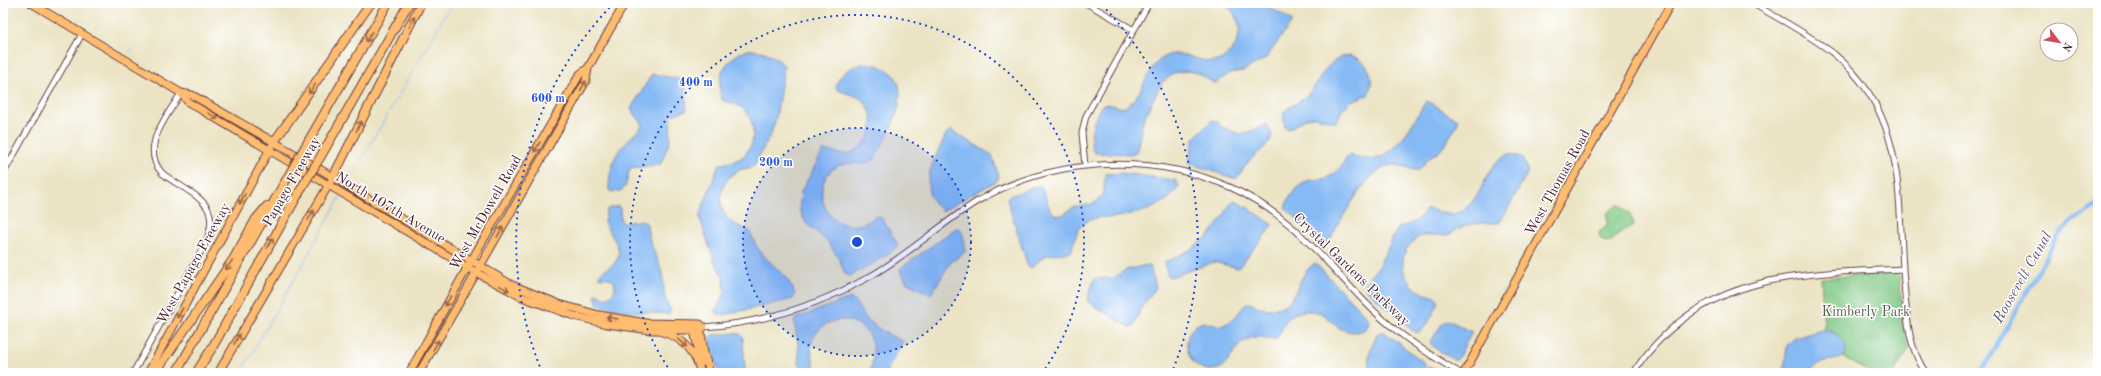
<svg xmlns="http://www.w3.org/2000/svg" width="2101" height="376" font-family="'Old Standard TT',serif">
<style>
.green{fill:#7fc783;stroke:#647357}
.water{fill:#86baf4;stroke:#686c90}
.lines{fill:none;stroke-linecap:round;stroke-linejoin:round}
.stream{stroke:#86baf4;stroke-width:1}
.canal{stroke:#86baf4;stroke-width:4}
.minor-casing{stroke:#623c42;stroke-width:7}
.major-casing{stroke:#623c42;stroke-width:9}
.highway-casing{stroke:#623c42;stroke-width:10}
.minor{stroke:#fff;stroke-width:5}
.major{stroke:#febc70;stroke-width:7}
.highway{stroke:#febc70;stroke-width:8}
.highway-bridge-casing{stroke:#623c42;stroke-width:10;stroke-linecap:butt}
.highway-bridge{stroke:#febc70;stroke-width:8}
.oneway{stroke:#9b664a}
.ring{fill:none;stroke:#1d4ed8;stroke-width:2;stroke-dasharray:2 4}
.labels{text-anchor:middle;stroke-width:3;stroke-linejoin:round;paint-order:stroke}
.street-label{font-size:14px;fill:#4a1f2b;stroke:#fff}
.park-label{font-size:14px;fill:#5d5a4a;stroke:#fff}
.water-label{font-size:15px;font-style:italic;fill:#5f5571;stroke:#fff}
.centre{fill:#1d4ed8;stroke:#fff;stroke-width:2}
.ring-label{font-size:12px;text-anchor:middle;font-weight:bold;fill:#1d4ed8;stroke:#fff;stroke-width:3;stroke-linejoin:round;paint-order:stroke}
</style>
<rect width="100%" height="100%" fill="#fff"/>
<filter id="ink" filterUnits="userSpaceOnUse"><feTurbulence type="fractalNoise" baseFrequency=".025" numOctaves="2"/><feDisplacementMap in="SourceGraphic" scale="8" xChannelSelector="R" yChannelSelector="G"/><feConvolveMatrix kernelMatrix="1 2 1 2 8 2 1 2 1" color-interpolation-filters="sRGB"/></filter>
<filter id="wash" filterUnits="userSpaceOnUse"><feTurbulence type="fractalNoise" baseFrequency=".012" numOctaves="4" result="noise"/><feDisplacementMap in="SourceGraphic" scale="16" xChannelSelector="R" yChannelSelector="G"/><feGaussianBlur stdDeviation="0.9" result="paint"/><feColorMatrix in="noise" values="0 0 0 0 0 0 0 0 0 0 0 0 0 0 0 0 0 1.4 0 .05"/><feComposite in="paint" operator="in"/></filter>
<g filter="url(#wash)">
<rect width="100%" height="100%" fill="#ebe3c3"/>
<path class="green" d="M1618,204C1625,208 1634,218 1634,225L1616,236L1612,241L1606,242L1600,238L1599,232L1607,226V213Z
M1891,273H1897L1900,277L1903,326L1908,349L1894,373H1872L1843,357L1845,355L1835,333L1824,329L1821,278Z"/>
<path class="water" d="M1222,3H1262L1290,19L1292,22L1266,58L1243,71L1230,73L1215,84L1198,73L1187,71L1175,73L1162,82L1144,118L1136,153L1133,154L1094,153C1087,138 1094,118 1102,105L1107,104L1123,108C1145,97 1144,69 1164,57C1187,43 1212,81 1234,47C1239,39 1241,30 1238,21C1235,13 1229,7 1222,3Z
M748,50C762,49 775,55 784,66L776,118L771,134L754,166C749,169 742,168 737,171C719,181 715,208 730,221C735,226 745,227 749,231C753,237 755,245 759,250C771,266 790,275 795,295L793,299L724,315L718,314L715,311L725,293L724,279L714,260L700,219V214L718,167L720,164C728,163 734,162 741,158C757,146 757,121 742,108C736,103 729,103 722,100C714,78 726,56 748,50Z
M1350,55C1369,62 1376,76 1368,95L1351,101L1342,110L1336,122L1316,117L1306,118L1289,129L1285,127L1283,112C1289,106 1297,104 1304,98C1323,82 1322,60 1350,55Z
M866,63C926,71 892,128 874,160C861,167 846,159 833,169C809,189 827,230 858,225C866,224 871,218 877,216L881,217L898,245C893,253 858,273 849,276L845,274L839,259L827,241L806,223L799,209L801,192L823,151C832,150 840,156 850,153C873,145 880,115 861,99C853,93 842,94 836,88C838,73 852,66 866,63Z
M652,74L685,80L687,110L671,115L670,141L660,165L631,168C624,180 631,192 611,192L609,190C609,175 612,157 623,146C629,138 637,133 643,125L631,109Z
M1426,101L1430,102L1459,121L1444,146L1439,152L1431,156L1419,170C1410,171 1404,164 1392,165C1367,168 1341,221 1329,241L1325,243L1285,208C1288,197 1298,184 1310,180C1314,179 1318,180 1323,179C1335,176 1342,167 1347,156C1355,154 1365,161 1375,159C1398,154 1415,119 1426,101Z
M1212,120L1218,122L1221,127L1240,134L1249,132L1267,124L1272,135L1269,143L1249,161L1236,179L1191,164L1189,161L1194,138Z
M950,130L992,155L999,177L997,181L942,211C914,188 935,160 946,134Z
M1510,154L1521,157L1528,169L1526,176L1501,221L1498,223C1486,223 1474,222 1462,227C1457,229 1451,235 1446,235C1434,237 1428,231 1416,239C1390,258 1406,294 1435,296L1438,301C1436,311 1427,326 1419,333L1413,331L1364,287V284L1378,267L1398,228L1415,222L1427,209C1436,209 1444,216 1454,214C1484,207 1485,158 1510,154Z
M1121,173L1175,180L1179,186C1166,208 1139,214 1115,217C1103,219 1094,214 1083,224C1075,232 1075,241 1071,252L1046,255L1031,268L1028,267L1007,199L1010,196L1040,185C1047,194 1046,209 1056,215C1063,218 1069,209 1075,207C1085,205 1097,206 1102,195C1105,189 1104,181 1106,174Z
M1234,200L1253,211L1273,225L1238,268L1214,262L1171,277L1168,276L1164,263L1190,250L1209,236L1225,214L1230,204Z
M618,206L620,208L621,221L623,223L642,220L647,224C647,243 660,259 663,278C665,292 662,296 671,310L669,314L627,311L598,305L595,296L597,294C615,308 625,273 600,278L599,276C602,270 608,269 613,264C628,252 609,234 604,222L607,209Z
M956,228L961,229C964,237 966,244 965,252L951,262L931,294H929L907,283L900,270L901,268Z
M1315,263L1368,318C1369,322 1369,324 1367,327C1361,335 1345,332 1338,327C1331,323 1328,316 1321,313C1314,311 1306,310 1299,312C1281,318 1285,329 1276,339C1267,339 1260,335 1251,338C1229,345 1233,371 1210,370C1184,369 1177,328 1204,322C1229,332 1233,318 1247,303C1254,303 1260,309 1268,309C1302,308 1293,277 1315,263Z
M1147,265L1150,266L1156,288L1142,306L1134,326L1129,327L1087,301L1094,279L1113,278L1126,270Z
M850,298C858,301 859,311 865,317C877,329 888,335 903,341L886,373H870C872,363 875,353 872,343C864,316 830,312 815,335C805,350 818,362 813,373H800L798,343L794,322L797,318Z
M1448,320L1472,332L1457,360H1454L1436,349L1430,343L1442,324Z
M1825,329C1837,334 1849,340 1845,355C1833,365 1820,354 1811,373H1784L1787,345L1795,338Z
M1383,331L1426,364L1421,373L1371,371C1364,361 1373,343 1378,333Z
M735,333L740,334L743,337L745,373H720L715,362L710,338L712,335Z
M1428,367H1433L1442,373H1423Z"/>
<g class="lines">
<path class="stream" d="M130,52L133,48
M348,183L452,3
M241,373L341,196"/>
<path class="canal" d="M1981,373L2058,236L2070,223L2098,205"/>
</g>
</g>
<g filter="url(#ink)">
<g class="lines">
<defs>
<path id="minor" d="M1086,3L1134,30
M1752,3C1779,19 1809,34 1834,54C1908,115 1897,198 1904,283C1907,315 1907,346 1926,373
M1085,166L1082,133L1086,116L1149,3
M3,174L82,34
M704,327C762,323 819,305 869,277C907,256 939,225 976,202C1052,157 1152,152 1232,188C1291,215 1319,255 1363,300C1391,330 1425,352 1460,373
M133,373L205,244C225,200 189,195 162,173C139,147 167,117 181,93
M1634,373C1643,356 1657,342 1671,329C1735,271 1822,273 1903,269"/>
<path id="major" d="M31,3L181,93L188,102L477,273L522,297L574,316L607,324L651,330H700L704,327L700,324L646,323L599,315L559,304L512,285L293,153L192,95L181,93
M693,326L701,363
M700,326L704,353L710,373
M662,332C677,336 689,345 696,359C698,363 699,369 702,373
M148,373L271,147
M218,373L331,181
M409,373L471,261L580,74L588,68
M419,373L586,81L588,68L625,3
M1464,373L1671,3"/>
<path id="highway" d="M274,142L371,3
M305,147L388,3
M321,156L409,3
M333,177L421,3
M155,373L234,258L256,219L267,206
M176,373L289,175
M196,373L212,348L304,184"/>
</defs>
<use href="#minor" class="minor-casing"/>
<use href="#major" class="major-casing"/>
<use href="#highway" class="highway-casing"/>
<use href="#minor" class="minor"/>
<use href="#major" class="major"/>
<use href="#highway" class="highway"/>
<defs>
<path id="highway-bridge" d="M289,175L305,147
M304,184L321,156"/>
</defs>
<use href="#highway-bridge" class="highway-bridge-casing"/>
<use href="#highway-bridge" class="highway-bridge"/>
</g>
<defs><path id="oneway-shaft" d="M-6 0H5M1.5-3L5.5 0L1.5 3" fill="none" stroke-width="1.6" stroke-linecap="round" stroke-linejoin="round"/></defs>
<g class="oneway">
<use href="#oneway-shaft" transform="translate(412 22) rotate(-64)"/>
<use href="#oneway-shaft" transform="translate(369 37) rotate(120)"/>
<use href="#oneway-shaft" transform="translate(583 86) rotate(-61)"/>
<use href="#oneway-shaft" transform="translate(312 89) rotate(125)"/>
<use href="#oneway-shaft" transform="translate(213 116) rotate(31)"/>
<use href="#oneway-shaft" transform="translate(359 126) rotate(-63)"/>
<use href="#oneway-shaft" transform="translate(537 147) rotate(120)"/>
<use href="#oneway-shaft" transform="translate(242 199) rotate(119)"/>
<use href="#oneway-shaft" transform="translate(311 215) rotate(-59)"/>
<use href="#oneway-shaft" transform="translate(500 232) rotate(-61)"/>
<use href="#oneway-shaft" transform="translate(270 243) rotate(-60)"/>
<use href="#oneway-shaft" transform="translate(229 265) rotate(124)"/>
<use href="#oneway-shaft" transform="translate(504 288) rotate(29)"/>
<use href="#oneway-shaft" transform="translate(448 301) rotate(120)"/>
<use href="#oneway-shaft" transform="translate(180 313) rotate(119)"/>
<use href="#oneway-shaft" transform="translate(612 318) rotate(-170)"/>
<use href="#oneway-shaft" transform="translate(237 339) rotate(-60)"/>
<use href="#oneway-shaft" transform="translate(683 343) rotate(41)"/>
<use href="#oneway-shaft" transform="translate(436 345) rotate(-60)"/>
</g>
</g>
<circle cx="857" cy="242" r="114" fill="#1d4ed8" fill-opacity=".12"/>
<g class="ring">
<circle cx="857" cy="242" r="114"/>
<path d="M671 372A227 227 0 1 1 1043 372"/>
<path d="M542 372A341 341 0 0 1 612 5M1102 5A341 341 0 0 1 1172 372"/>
</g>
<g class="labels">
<g class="street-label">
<text transform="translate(291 181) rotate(-60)" y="5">Papago Freeway</text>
<text transform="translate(1557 182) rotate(-61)" y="5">West Thomas Road</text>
<text transform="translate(391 207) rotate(31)" y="5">North 107th Avenue</text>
<text transform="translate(485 212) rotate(-60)" y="5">West McDowell Road</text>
<text transform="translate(193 263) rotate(-61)" y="5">West Papago Freeway</text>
<text transform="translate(1352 269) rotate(44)" y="5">Crystal Gardens Parkway</text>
</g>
<g class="park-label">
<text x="1866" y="316">Kimberly Park</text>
</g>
<g class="water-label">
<text transform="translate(2022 277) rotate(-60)" y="5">Roosevelt Canal</text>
</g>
</g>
<circle cx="857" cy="242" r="6" class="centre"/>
<g class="ring-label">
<text x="696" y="86">400 m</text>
<text x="548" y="102">600 m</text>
<text x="776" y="166">200 m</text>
</g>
<rect width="2101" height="376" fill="none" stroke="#fff" stroke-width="16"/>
<g transform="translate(2059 42) rotate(121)"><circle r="19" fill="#ffffff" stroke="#b7a5aa"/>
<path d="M0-3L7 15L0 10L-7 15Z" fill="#d1495b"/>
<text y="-6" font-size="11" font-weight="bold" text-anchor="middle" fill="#4a1f2b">N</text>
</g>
</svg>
